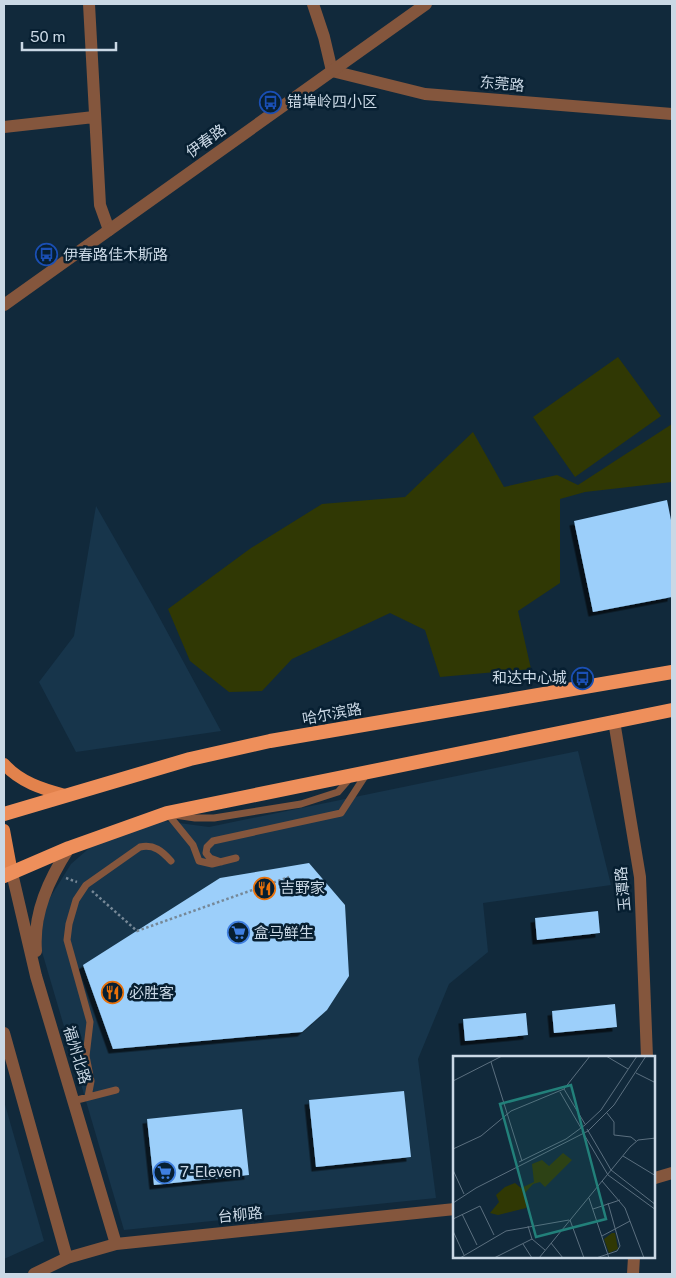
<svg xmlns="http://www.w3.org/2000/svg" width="676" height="1278" font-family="'Public Sans','Noto Sans SC',sans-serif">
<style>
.built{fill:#17354b}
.green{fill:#303804}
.building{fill:#9ccffa;filter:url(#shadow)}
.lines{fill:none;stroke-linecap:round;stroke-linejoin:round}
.path{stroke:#768897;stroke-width:2.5;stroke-dasharray:2.5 2.5;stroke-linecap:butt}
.service{stroke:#84563d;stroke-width:7}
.minor{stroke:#84563d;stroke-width:12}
.tertiary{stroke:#84563d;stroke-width:12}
.primary{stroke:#e2824c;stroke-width:12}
.trunk{stroke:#ee8f5b;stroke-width:14}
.labels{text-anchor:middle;stroke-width:5;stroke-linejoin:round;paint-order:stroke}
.street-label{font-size:15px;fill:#cad8e5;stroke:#071f31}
.poi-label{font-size:15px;fill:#cad8e5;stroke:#071f31;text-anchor:start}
.inset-road{fill:none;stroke:#5b6f7f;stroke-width:1}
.view{fill:#22807a;fill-opacity:0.15;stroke:#22807a;stroke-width:2.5}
.inset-edge{fill:none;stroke:#cad8e5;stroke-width:2.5}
</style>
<defs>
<filter id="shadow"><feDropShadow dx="-4.5" dy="4.5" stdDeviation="0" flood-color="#0009"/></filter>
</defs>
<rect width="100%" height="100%" fill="#11293b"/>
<path class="built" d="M96,506L152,604L221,731L76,752L39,682L74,636Z
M578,751L611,885L483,903L488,952L449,984L418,1059L436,1198L124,1230L40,945L46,904L71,864L95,843L156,820L209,827Z
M4,1101L44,1241L4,1259Z"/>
<path class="green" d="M618,357L661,416L575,477L533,417Z
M672,424V482L585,492L560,499V583L518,611L531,669L440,677L425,630L390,613L292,659L262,691L229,692L190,661L168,609L251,548L322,504L405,497L473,432L504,487L557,475L578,485Z"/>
<path class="building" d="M667,500L672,525V597L593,612L574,521Z
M309,863L345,905L349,976L327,1010L302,1032L113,1049L83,965L220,878Z
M598,911L600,933L537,940L535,918Z
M615,1004L617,1027L554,1033L552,1011Z
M526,1013L528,1035L465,1041L463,1019Z
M404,1091L411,1157L316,1167L309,1100Z
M242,1109L249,1175L154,1185L147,1119Z"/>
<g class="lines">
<path class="path" d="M66,878L77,882
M92,891L137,931L289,877"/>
<path class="service" d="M167,813L193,845L199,861L212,864L236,858
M175,815L195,818H214L301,804L338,792L351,777
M221,862L210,858L206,853L207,847L213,841L341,813L367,773
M88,1097L91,1081L86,1056L90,1022L67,940L69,924L76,900L86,885L140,847C154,844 162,851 171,861
M73,1101L116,1090"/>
<path class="minor" d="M89,4L100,205L109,230
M313,4L324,37L332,71L425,94L672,114
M4,127L94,117"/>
<path class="tertiary" d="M4,305L426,4
M614,721L640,877L647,1057
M12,873L36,976L116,1244
M36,951C33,913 49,879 69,848
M4,1033L67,1258
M655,1178L672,1173
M34,1274L67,1258L116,1244L455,1209
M633,1274L634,1257"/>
<path class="primary" d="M4,764C20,782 42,789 65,795
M4,830L12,873"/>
<path class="trunk" d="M4,814L190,759L270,741L672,672
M4,876L69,848L167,813L672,710"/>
</g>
<defs>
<symbol id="bus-ring" viewBox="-11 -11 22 22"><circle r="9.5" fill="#071f31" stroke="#1a4fb4" stroke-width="1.5"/><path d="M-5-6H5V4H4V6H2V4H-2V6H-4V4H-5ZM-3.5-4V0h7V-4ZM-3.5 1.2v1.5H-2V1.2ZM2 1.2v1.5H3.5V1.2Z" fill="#1a4fb4"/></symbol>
<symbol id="restaurant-ring" viewBox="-11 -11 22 22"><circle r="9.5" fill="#071f31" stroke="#e8710a" stroke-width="1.5"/><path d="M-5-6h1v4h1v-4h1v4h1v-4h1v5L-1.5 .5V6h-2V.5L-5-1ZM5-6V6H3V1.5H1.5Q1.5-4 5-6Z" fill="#e8710a"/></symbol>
<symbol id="supermarket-ring" viewBox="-11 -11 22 22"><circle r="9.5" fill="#071f31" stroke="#3f7fe0" stroke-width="1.5"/><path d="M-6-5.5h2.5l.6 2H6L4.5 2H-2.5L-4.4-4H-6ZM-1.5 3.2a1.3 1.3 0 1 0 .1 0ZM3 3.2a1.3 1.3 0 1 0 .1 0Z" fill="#3f7fe0"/></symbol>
</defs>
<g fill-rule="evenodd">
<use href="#bus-ring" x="258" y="90" width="25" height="25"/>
<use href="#bus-ring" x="34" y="242" width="25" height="25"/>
<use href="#bus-ring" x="570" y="666" width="25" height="25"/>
<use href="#restaurant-ring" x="252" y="876" width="25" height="25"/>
<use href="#supermarket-ring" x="226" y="920" width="25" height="25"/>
<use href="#restaurant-ring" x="100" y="980" width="25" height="25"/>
<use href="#supermarket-ring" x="152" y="1160" width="25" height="25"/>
</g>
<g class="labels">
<g class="street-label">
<text transform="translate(502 84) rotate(5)" y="5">东莞路</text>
<text transform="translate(206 141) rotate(-36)" y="5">伊春路</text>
<text transform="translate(332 714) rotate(-10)" y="5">哈尔滨路</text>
<text transform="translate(623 889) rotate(-95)" y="5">玉潭路</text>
<text transform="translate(77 1055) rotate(73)" y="5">福州北路</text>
<text transform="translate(240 1215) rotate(-6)" y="5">台柳路</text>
</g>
<g class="poi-label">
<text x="287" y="107">错埠岭四小区</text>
<text x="63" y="260">伊春路佳木斯路</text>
<text x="567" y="683" text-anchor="end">和达中心城</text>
<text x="280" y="893">吉野家</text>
<text x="254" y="938">盒马鲜生</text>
<text x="129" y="998">必胜客</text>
<text x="180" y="1177">7-Eleven</text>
</g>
</g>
<g transform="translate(453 1056)">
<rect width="202" height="202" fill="#11293b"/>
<path d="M110,97L119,104L92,131L87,126L80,128L71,138L75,145L73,152L45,159L37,157L46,146L43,139L52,131L62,127L68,132L81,126L79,108L89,104L96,110ZM159,177H162L165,193L156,197L151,183Z" fill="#303804"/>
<path class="inset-road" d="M153,0L175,13M38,6L69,105M183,17L203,27M0,25L49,0M111,33L132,68M107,36L128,72M154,57L161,66V79L178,81L183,85M134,73L158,114L203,149M129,75L155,119L203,154M0,93L28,80L58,55L111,33L137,0M170,100L203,120M66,106L113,83L132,69L148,54L184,0M0,114L11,138M149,125L172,152L191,202M136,142L156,202M0,147L23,132L135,75L161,49L193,0M140,153L167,144M9,158L24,189M0,163L27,150L41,179M117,164L131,202M75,170L79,183L92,194M0,175L11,199M149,180L177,165M98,187L110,202M70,188L79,202M7,202L53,175L116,164M41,202L79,183M86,202L177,91L185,84L203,82M143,202L164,195L167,190L155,147"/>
<path class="view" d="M118,29L153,163L83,181L47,48Z"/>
<rect width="202" height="202" class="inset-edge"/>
</g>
<rect width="676" height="1278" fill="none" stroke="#cad8e5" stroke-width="10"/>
<path d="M22 42v8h94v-8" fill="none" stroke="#cad8e5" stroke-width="2.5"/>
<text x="30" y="42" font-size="15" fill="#cad8e5" stroke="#071f31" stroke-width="4" paint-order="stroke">50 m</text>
</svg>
